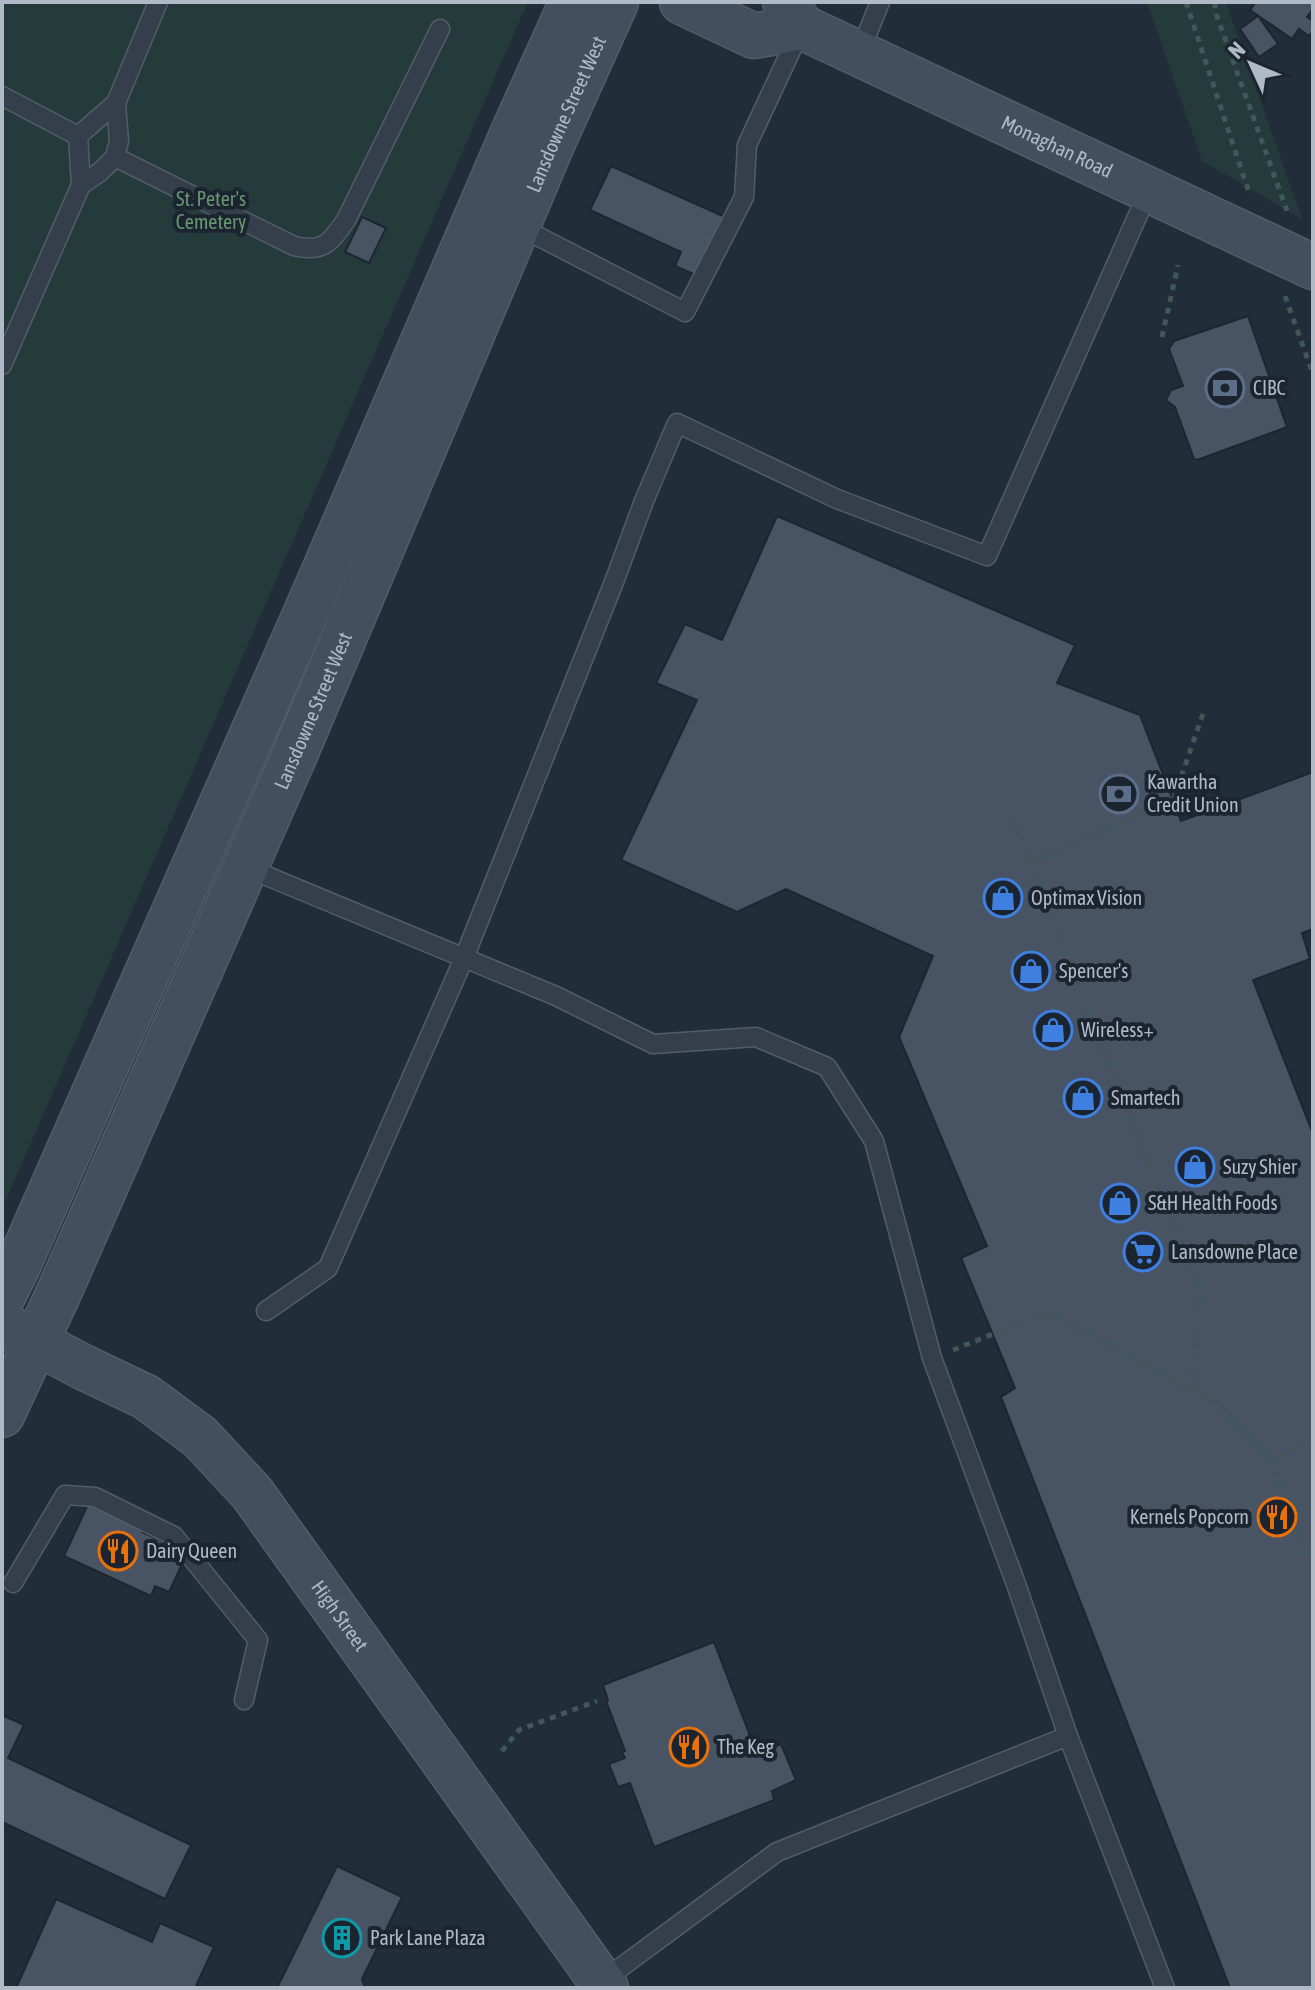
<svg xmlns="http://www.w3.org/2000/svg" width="1315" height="1990" font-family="'Asap Condensed',sans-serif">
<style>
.green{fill:#243a3b}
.building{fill:#485464;stroke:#1d2631;stroke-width:2}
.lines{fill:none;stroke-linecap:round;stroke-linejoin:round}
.lane-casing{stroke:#535d68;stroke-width:21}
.secondary-casing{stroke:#535d68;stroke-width:47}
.path{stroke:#415759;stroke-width:5;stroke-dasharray:6 6;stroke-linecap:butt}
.lane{stroke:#353f4b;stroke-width:18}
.secondary{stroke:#434e5e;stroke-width:44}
.labels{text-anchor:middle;stroke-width:8;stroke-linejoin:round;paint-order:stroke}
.street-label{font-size:20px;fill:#b0bac7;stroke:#1b242f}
.park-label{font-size:20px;fill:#679871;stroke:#1b242f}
.poi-label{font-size:20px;fill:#b0bac7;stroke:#1b242f;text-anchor:start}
</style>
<rect width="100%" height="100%" fill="#222d3a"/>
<path class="green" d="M2,2H526L527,4L7,1198L2,1203Z
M1147,2H1226L1302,219L1202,161Z"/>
<path class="building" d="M1256,2H1313V9L1307,17L1313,21V31L1309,36L1299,29L1292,39L1250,10Z
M1258,16L1278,44L1259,57L1240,29Z
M611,166L725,217L698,276L675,266L681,252L590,210Z
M362,217L386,228L369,263L345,252Z
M1248,316L1287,427L1197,460L1194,459L1175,407L1166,400L1171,390L1183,386L1169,349L1174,341Z
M777,516L1075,645L1057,683L1140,715L1181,821L1313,772V929L1302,933L1310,959L1253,980L1313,1134V1988H1230L1001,1397L1015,1388L961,1258L987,1246L899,1037L933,956L786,889L737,912L621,860L697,700L656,683L685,624L722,640Z
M90,1500L145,1525L142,1532L172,1546L167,1557L182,1564L169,1592L155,1586L151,1596L64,1556Z
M714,1642L757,1754L781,1744L796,1780L772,1791L774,1800L654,1847L630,1783L618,1787L609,1764L625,1758L622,1752L625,1751L606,1701L608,1700L603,1685Z
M2,1715L24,1725L8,1758L191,1845L165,1899L2,1822Z
M337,1866L402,1897L362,1979L365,1988H277Z
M56,1899L152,1942L160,1923L214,1947L195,1988H16Z"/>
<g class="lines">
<defs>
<path id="lane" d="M859,54L880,2
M2,96L78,136
M115,157L294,246C323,253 330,243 346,220L440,29
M81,185L100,172L115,157L119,141L116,103L158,2
M518,226L685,312L744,197L747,145L801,29
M2,365L81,185L78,136L116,103
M245,867L556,996L653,1044L756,1037L827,1067L874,1141L932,1358L1016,1584L1068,1736
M266,1311L328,1268L464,958L614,582L644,501L677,423L837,499L987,556L1149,190
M13,1583L65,1495L95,1497L174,1536L258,1640L244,1700
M601,1982L777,1852L1068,1736L1165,1988"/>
<g id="secondary">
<path d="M682,2L754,36L802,27"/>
<path id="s1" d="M785,2L802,27L1313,267"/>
<path d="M2,1298L17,1268L312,599L515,128L572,2"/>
<path id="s2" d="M9,1328L83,1367L146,1397L200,1437L252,1493L606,1988"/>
<path id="s3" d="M2,1415L60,1290L296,752L553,142L616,2"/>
</g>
</defs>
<use href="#lane" class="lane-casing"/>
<use href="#secondary" class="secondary-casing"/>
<path class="path" d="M1186,2L1250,196
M1215,2V11L1287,211
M1285,296L1313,374
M1162,337L1178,265
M1011,816L1031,862L1156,1184L1200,1288L1191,1388
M1031,862L1173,800L1204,711
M953,1350L1048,1312L1217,1403L1269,1460L1313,1571
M1269,1460L1313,1442
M502,1751L519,1730L597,1701"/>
<use href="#lane" class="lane"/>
<use href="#secondary" class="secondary"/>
</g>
<defs>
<symbol id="bank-ring" viewBox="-11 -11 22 22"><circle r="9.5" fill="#1b242f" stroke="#5c6f8a" stroke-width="1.5"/><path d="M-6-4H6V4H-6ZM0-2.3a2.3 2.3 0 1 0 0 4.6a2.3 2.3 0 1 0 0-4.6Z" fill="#5c6f8a"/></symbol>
<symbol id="shop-ring" viewBox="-11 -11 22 22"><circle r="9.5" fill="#1b242f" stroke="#3f7fe0" stroke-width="1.5"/><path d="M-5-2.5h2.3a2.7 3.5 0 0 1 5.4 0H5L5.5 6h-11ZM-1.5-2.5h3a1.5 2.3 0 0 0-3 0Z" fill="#3f7fe0"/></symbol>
<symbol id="supermarket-ring" viewBox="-11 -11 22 22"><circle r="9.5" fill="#1b242f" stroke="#3f7fe0" stroke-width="1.5"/><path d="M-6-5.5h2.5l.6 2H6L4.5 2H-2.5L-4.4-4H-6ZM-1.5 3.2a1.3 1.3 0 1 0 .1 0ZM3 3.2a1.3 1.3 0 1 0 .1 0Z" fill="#3f7fe0"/></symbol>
<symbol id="restaurant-ring" viewBox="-11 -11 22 22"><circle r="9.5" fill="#1b242f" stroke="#e8710a" stroke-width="1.5"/><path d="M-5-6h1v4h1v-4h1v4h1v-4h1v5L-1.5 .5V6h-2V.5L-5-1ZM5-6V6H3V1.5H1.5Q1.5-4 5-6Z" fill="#e8710a"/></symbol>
<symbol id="building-ring" viewBox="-11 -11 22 22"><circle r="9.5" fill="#1b242f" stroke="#0f9aa8" stroke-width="1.5"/><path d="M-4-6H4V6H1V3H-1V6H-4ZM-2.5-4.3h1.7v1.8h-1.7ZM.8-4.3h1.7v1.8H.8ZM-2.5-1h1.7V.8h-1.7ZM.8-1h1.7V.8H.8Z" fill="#0f9aa8"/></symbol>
</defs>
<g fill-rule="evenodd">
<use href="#bank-ring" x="1203" y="366" width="44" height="44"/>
<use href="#bank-ring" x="1097" y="772" width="44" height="44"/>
<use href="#shop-ring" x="981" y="876" width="44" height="44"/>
<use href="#shop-ring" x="1009" y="949" width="44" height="44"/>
<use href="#shop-ring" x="1031" y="1008" width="44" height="44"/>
<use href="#shop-ring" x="1061" y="1076" width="44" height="44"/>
<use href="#shop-ring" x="1173" y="1145" width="44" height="44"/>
<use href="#shop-ring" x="1098" y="1181" width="44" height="44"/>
<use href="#supermarket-ring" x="1121" y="1230" width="44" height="44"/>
<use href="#restaurant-ring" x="1255" y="1495" width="44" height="44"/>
<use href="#restaurant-ring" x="96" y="1529" width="44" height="44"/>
<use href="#restaurant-ring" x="667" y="1725" width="44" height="44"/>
<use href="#building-ring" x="320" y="1916" width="44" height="44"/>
</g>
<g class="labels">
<g class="street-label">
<text dy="7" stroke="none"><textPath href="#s3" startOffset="1418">Lansdowne Street West</textPath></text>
<text dy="7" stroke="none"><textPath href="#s1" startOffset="312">Monaghan Road</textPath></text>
<text dy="7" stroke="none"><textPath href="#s3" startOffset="770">Lansdowne Street West</textPath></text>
<text dy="7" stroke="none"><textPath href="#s2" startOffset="448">High Street</textPath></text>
</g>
<g class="park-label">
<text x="211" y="206">St. Peter's<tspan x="211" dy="23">Cemetery</tspan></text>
</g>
<g class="poi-label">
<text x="1253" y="395">CIBC</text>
<text x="1147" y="789">Kawartha<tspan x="1147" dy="23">Credit Union</tspan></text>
<text x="1031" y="905">Optimax Vision</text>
<text x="1059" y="978">Spencer's</text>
<text x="1081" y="1037">Wireless+</text>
<text x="1111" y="1105">Smartech</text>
<text x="1223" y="1174">Suzy Shier</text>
<text x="1148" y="1210">S&amp;H Health Foods</text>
<text x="1171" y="1259">Lansdowne Place</text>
<text x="1249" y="1524" text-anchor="end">Kernels Popcorn</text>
<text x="146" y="1558">Dairy Queen</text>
<text x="717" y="1754">The Keg</text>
<text x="370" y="1945">Park Lane Plaza</text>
</g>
</g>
<rect width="1315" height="1990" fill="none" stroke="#b0bac7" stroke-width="8"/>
<g transform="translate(1251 64) rotate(314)" stroke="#1b242f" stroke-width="6" paint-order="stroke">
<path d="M0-6L14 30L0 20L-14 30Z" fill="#b0bac7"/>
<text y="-12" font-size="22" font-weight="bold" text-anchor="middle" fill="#b0bac7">N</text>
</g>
</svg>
